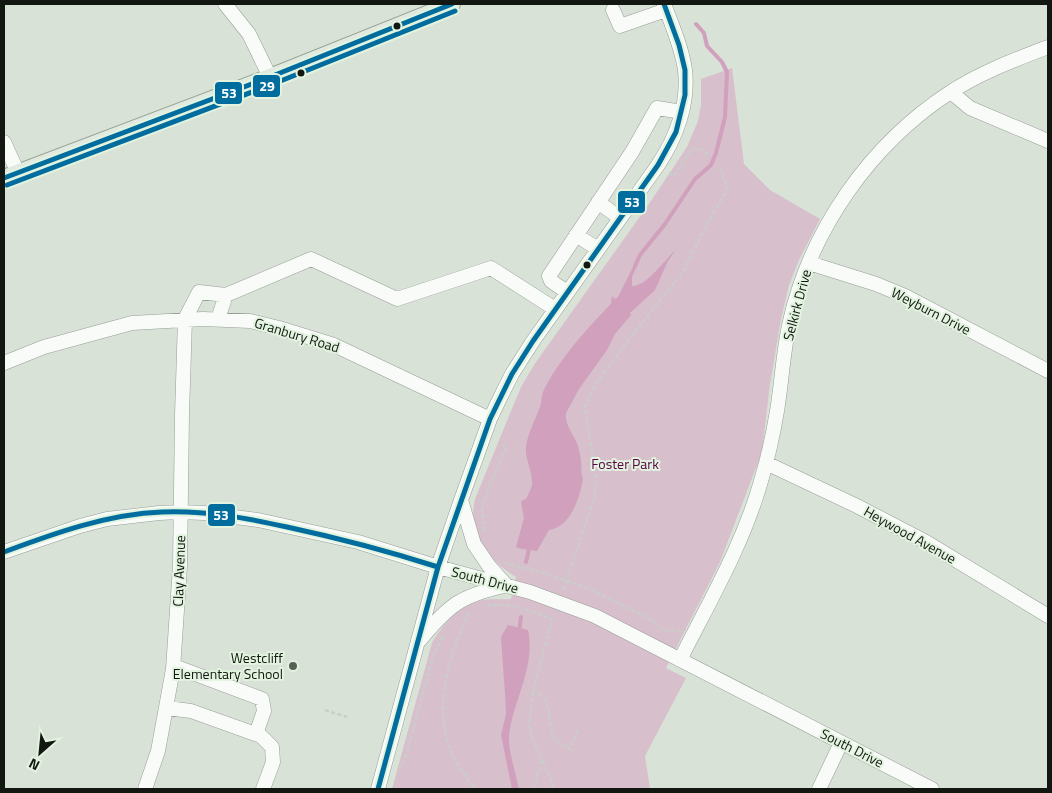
<svg xmlns="http://www.w3.org/2000/svg" width="1052" height="793" font-family="'Titillium Web',sans-serif">
<style>
.green{fill:#d8bfcc}
.water{fill:#d0a0bc}
.lines{fill:none;stroke-linecap:round;stroke-linejoin:round}
.stream{stroke:#d0a0bc;stroke-width:4}
.minor-casing{stroke:#979e96;stroke-width:15}
.major-casing{stroke:#95a693;stroke-width:18}
.path{stroke:#cacdca;stroke-width:2.5;stroke-dasharray:4 2.5;stroke-linecap:butt}
.minor{stroke:#f9fbf9;stroke-width:14}
.major{stroke:#e1e9e0;stroke-width:16}
.bus-1-casing{stroke:#e2f3df;stroke-width:9}
.bus-2-casing{stroke:#e2f3df;stroke-width:9}
.bus-1{stroke:#006d9e;stroke-width:5}
.bus-2{stroke:#006d9e;stroke-width:5}
.bus-dot{fill:#121811;stroke:#e2f3df;stroke-width:2}
.poi-dot{fill:#575f56;stroke:#e2f3df;stroke-width:2}
.labels{text-anchor:middle;stroke-width:4;stroke-linejoin:round;paint-order:stroke}
.street-label{font-size:14px;fill:#121811;stroke:#e2f3df}
.park-label{font-size:14px;fill:#590042;stroke:#e2f3df}
.poi-label{font-size:14px;fill:#121811;stroke:#e2f3df;text-anchor:end}
.line-badge{stroke:#e2f3df;stroke-width:2}
.badge-label{font-size:14px;text-anchor:middle;font-weight:bold;fill:#fff}
</style>
<rect width="100%" height="100%" fill="#d8e2d7"/>
<path class="green" d="M732,68L744,164L770,190L820,219L799,260L789,285L781,319L770,384L762,452L720,562L666,668L686,678L645,756L650,789H392L432,643C444,623 456,609 479,601C488,598 501,600 511,599L516,577C487,559 467,534 475,499L511,411L522,385L536,362L649,204L687,147L698,121L701,105V79Z"/>
<path class="water" d="M675,250L667,263L655,290L630,313L631,315L615,334L607,350L579,389L566,413C564,425 575,436 578,446C579,451 581,457 581,462C582,468 580,472 583,478C580,497 571,527 549,530L537,551L522,549L516,547L524,518L521,502L523,500L526,499C528,495 531,489 532,485C533,472 525,460 526,447C528,432 535,421 540,407C542,402 541,397 543,392C557,362 587,328 611,304L612,296L615,299L618,297L636,261H639L632,277V286C646,287 665,260 675,250Z
M508,625L528,630C536,667 513,700 509,736C508,749 516,775 519,789H512L501,735L506,714L505,694L501,637Z"/>
<g class="lines">
<path class="stream" d="M635,266L640,255L665,224L695,179L711,165L716,153L725,117L727,72L722,62L707,46L704,33L696,24
M526,562L530,545
M519,632L521,617"/>
<defs>
<path id="minor" d="M225,4L249,34L270,77
M613,10L620,26L666,10
M951,92L970,108L1048,141
M4,142L18,173
M598,202L620,218
M576,235L598,249
M809,263L876,284L905,296L1048,371
M567,292L551,281L549,276L632,152L657,108L682,112
M226,295L311,259L397,299L491,268L555,309
M4,363L44,347L132,323L203,319L250,321L279,328L334,345L490,419
M766,463L857,506L926,542L1048,616
M461,500L474,544L489,566L506,585
M4,552L80,526L107,519L159,513L180,512L204,513L258,520L358,542L438,567L530,592L595,616L932,789
M420,640C449,605 460,596 504,586
M680,660C709,602 743,545 761,481C768,458 773,435 777,411C782,381 783,351 790,321C811,229 870,145 949,93C979,73 1014,60 1048,47
M174,666L262,699L264,711L256,734
M167,708L191,711L261,736L272,747L273,762L263,789
M145,789L158,751L173,669L180,566L182,415L185,319L199,292L226,295L218,319
M378,789L438,567L461,500L490,419L501,396L512,374L533,341L658,165C676,138 689,104 685,70C682,48 672,25 664,4
M819,789L841,743"/>
<path id="major" d="M4,178L270,77L452,4"/>
</defs>
<use href="#minor" class="minor-casing"/>
<use href="#major" class="major-casing"/>
<path class="path" d="M669,173L674,176L691,150C699,146 702,150 708,155
M485,531L482,510L488,490L507,446L501,444
M504,563L550,575L587,588L648,618L666,631L677,630L681,632
M563,590L595,496L596,478L585,407L594,387L633,334L683,272L707,224L724,195L727,186L723,175L718,167
M487,606C509,601 532,611 552,619L533,690L529,725L532,737L553,785L551,789
M469,613C449,656 432,708 452,754C458,767 467,778 476,789
M533,690C537,693 542,695 545,700C555,715 541,738 570,749L578,728
M325,710L347,717
M398,766L400,767L405,760L433,656L444,635
M534,789L542,759"/>
<use href="#minor" class="minor"/>
<use href="#major" class="major"/>
<defs>
<path id="bus-1" d="M4,178L270,77L452,4
M4,552C55,533 108,514 162,512C205,510 246,518 287,527C338,538 388,551 438,567
M378,789L438,567L490,419L512,374L533,341L658,165L676,132L685,95V70L679,45L664,4"/>
<path id="bus-2" d="M7,185L273,84L455,11"/>
</defs>
<use href="#bus-1" class="bus-1-casing"/>
<use href="#bus-2" class="bus-2-casing"/>
<use href="#bus-1" class="bus-1"/>
<use href="#bus-2" class="bus-2"/>
</g>
<g class="bus-dot">
<circle cx="397" cy="26" r="4.5"/>
<circle cx="301" cy="73" r="4.5"/>
<circle cx="587" cy="265" r="4.5"/>
</g>
<circle class="poi-dot" cx="293" cy="666" r="5"/>
<g class="labels">
<g class="street-label">
<text transform="translate(797 305) rotate(-75)" y="5">Selkirk Drive</text>
<text transform="translate(931 311) rotate(27)" y="5">Weyburn Drive</text>
<text transform="translate(297 335) rotate(17)" y="5">Granbury Road</text>
<text transform="translate(910 535) rotate(29)" y="5">Heywood Avenue</text>
<text transform="translate(179 571) rotate(-88)" y="5">Clay Avenue</text>
<text transform="translate(485 580) rotate(15)" y="5">South Drive</text>
<text transform="translate(852 748) rotate(27)" y="5">South Drive</text>
</g>
<g class="park-label">
<text x="625" y="469">Foster Park</text>
</g>
<g class="poi-label">
<text x="283" y="663">Westcliff<tspan x="283" dy="16">Elementary School</tspan></text>
</g>
</g>
<g class="line-badge">
<rect x="252" y="74" width="29" height="24" rx="5" fill="#006d9e"/>
<rect x="214" y="81" width="29" height="24" rx="5" fill="#006d9e"/>
<rect x="617" y="190" width="29" height="24" rx="5" fill="#006d9e"/>
<rect x="207" y="503" width="29" height="24" rx="5" fill="#006d9e"/>
</g>
<g class="badge-label">
<text x="267" y="91">29</text>
<text x="229" y="98">53</text>
<text x="632" y="207">53</text>
<text x="221" y="520">53</text>
</g>
<rect width="1052" height="793" fill="none" stroke="#121811" stroke-width="10"/>
<g transform="translate(40 753) rotate(207)" stroke="#e2f3df" stroke-width="4" paint-order="stroke">
<path d="M0-4L9 19L0 12L-9 19Z" fill="#121811"/>
<text y="-8" font-size="14" font-weight="bold" text-anchor="middle" fill="#121811">N</text>
</g>
</svg>
